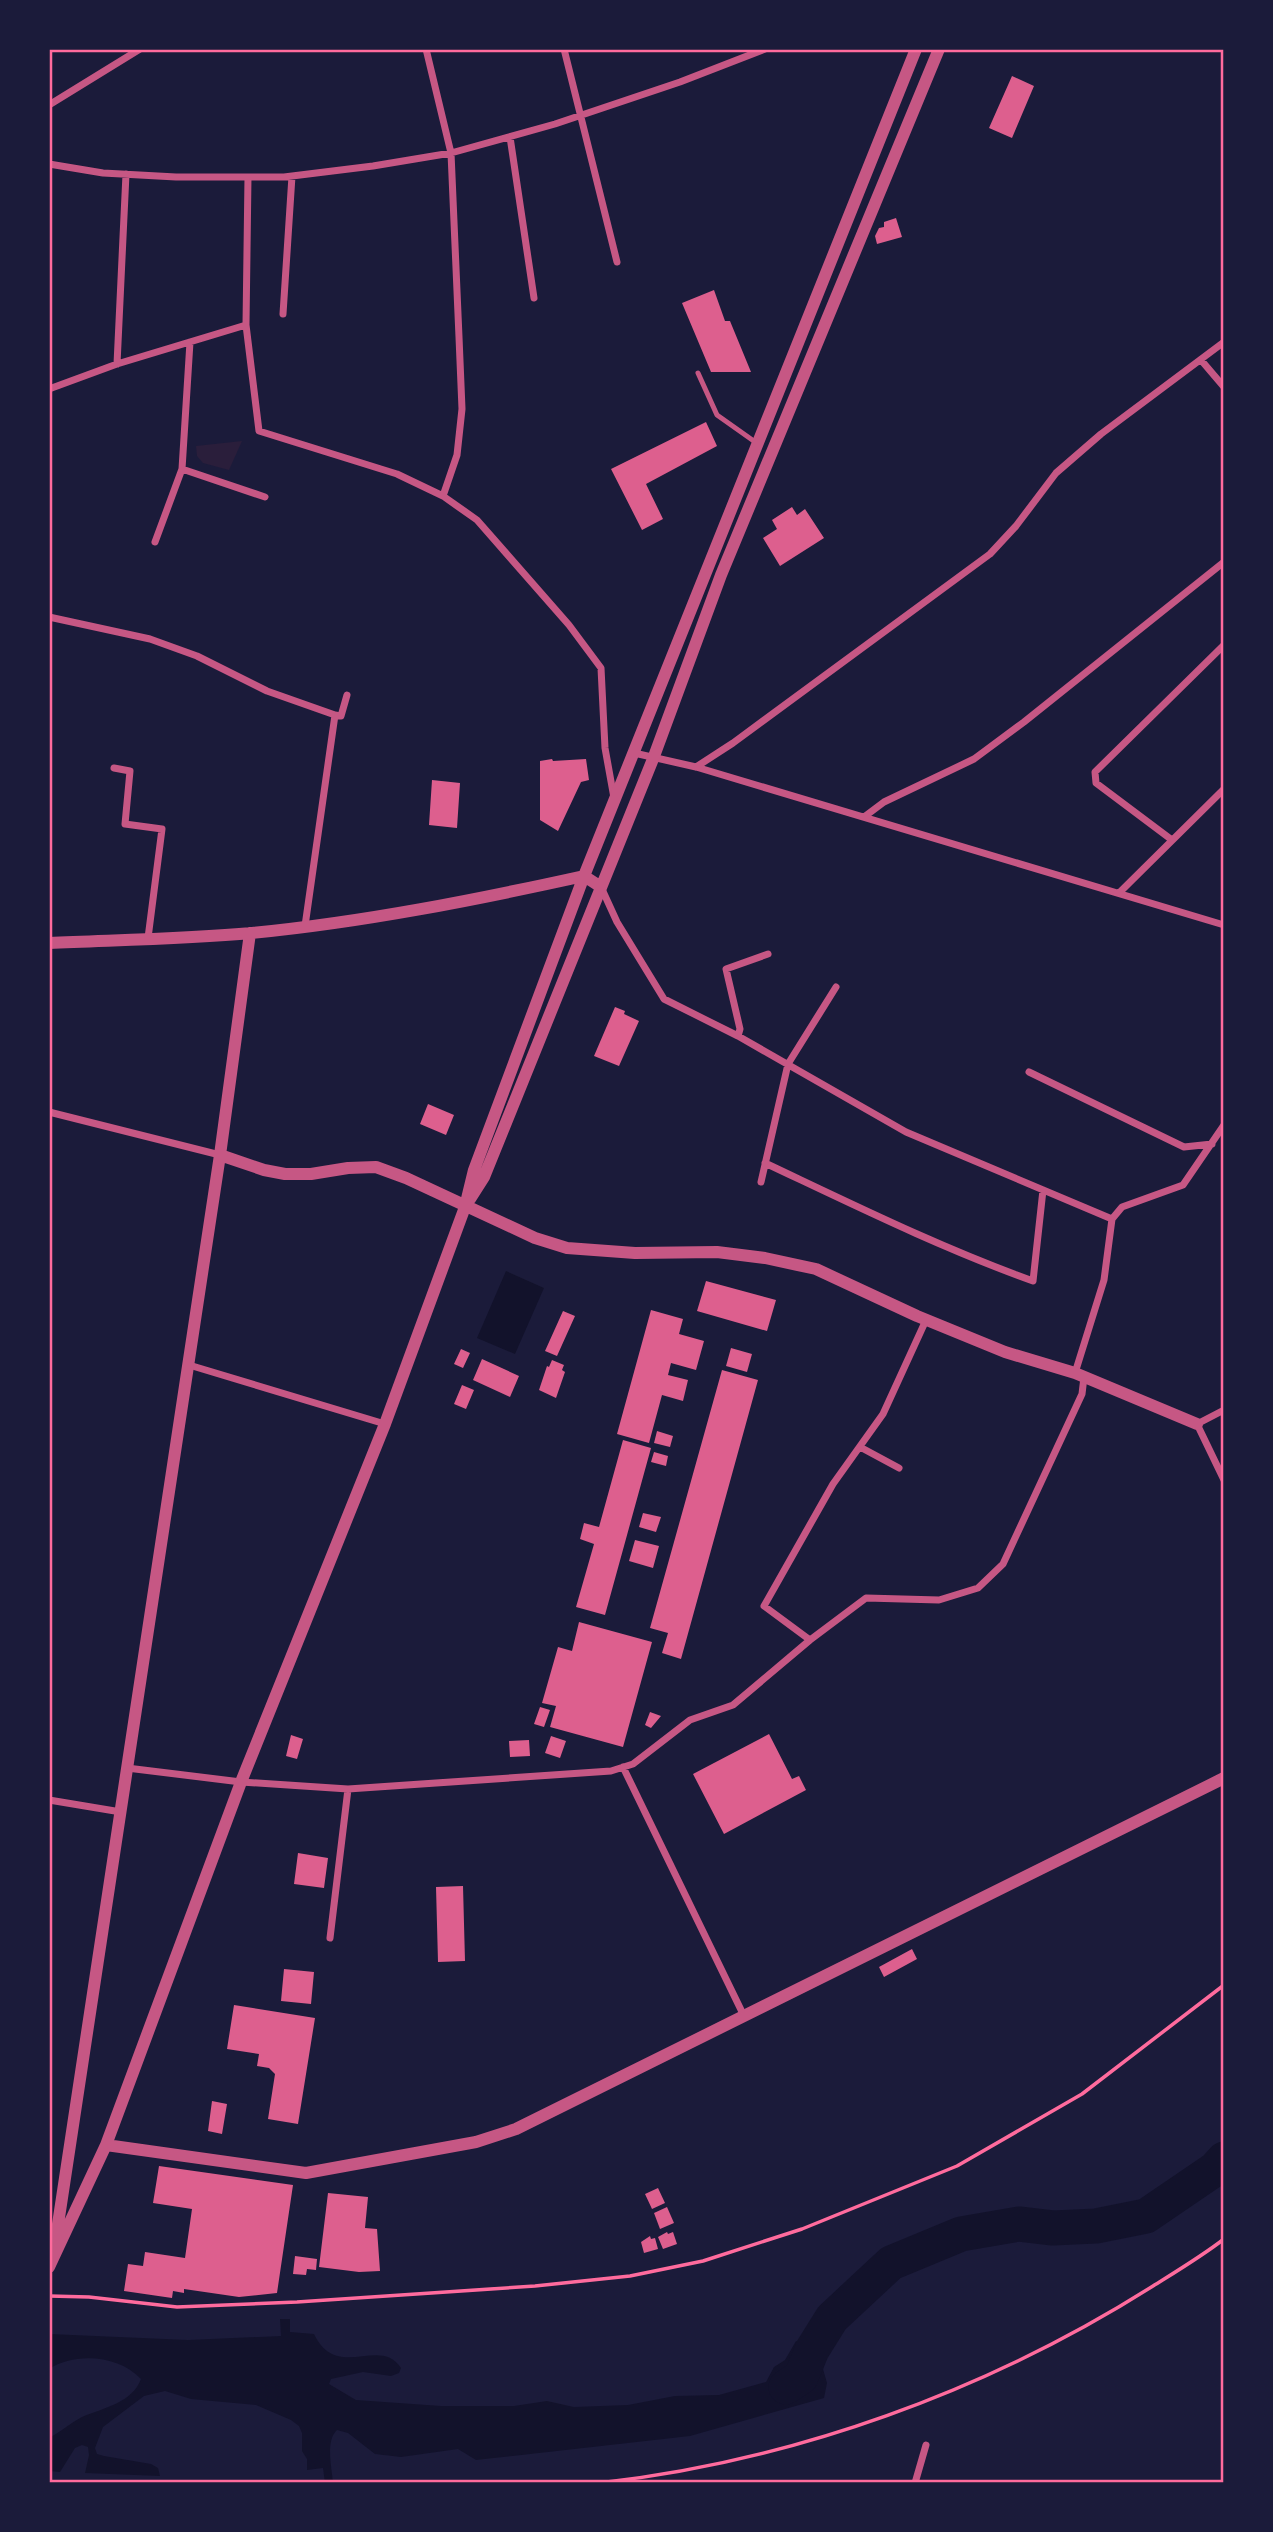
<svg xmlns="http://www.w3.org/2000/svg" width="1273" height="2532" font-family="'Archivo Narrow',sans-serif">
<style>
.green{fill:#2a1e3b}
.water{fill:#12122b}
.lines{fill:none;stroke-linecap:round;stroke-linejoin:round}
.river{stroke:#12122b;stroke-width:35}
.building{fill:#dd5f8e}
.path{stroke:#ff6b9d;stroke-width:3.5}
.service{stroke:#c65784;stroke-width:5}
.minor{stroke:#c65784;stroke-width:7}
.tertiary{stroke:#c65784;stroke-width:12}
.neatline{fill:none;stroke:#ff6b9d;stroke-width:2.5}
</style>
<rect width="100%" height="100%" fill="#1b1b3a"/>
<path class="green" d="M242,441L229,470L203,463L197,456L196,446Z"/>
<path class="water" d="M506,1271L544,1288L515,1354L477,1338Z
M280,2319H290V2332L314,2334C337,2382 380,2335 401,2368L399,2373L391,2376L363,2372L331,2379L329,2384L356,2400L441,2406H514L547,2401L574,2407L628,2405L675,2396L719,2395L766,2382L774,2367L785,2360L796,2341L826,2358L823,2369L827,2383L824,2398L690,2436L476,2460L458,2449L401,2457L375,2454L348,2433L337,2430C325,2441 332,2468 333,2483H325L323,2468L307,2470V2459L302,2451V2433L299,2426L291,2420L256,2405L191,2399L165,2391L144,2396L103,2427L95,2448L97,2454L104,2456L151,2464L158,2468L160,2476L85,2473L89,2455L88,2447L82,2445L75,2448L60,2472L49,2471V2438C61,2432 70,2423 82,2417C103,2408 132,2403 141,2379C119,2355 75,2352 49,2369V2334L188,2340L281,2336Z"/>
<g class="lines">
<path class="river" d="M786,2387L801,2377L812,2350L832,2318L891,2263L961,2234L1019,2224L1053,2228L1096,2226L1146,2216L1215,2169L1224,2159"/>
</g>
<path class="building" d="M1012,76L1034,86L1012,138L989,128Z
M896,218L902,237L877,244L875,236L879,228L884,227V222Z
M714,290L725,321H730L751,372H711L682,303Z
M706,422L717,446L646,484L663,519L642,530L611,469Z
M792,507L797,515L805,509L824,538L780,566L763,538L777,529L772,520Z
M552,759L553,761L586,759L589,780L581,782L558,831L540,820V761Z
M432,780L460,783L457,828L429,825Z
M615,1007L625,1011L624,1014L639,1021L619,1066L594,1056Z
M428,1104L454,1115L446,1135L420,1124Z
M706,1281L776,1300L767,1331L697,1311Z
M651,1310L683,1319L679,1334L704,1341L696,1370L671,1363L668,1375L688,1380L683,1401L662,1395L649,1443L617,1434Z
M563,1311L575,1316L557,1356L545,1351Z
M731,1348L752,1354L747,1372L726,1366Z
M461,1349L470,1353L463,1368L454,1364Z
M482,1359L519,1376L510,1397L473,1380Z
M552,1360L564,1365L562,1370L565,1372L556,1398L539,1390L547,1366L549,1367Z
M722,1370L758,1380L681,1659L662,1653L668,1633L650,1628Z
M462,1385L474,1390L466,1409L454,1404Z
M657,1431L673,1436L670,1447L654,1443Z
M623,1440L651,1448L605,1615L576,1607L594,1544L580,1539L584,1523L599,1527Z
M654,1452L668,1456L666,1466L651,1462Z
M643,1513L661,1517L656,1532L639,1527Z
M635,1540L659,1546L653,1568L629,1561Z
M579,1622L652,1642L623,1747L550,1727L556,1706L542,1703L558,1647L572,1651Z
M540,1707L550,1710L544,1727L534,1724Z
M650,1712L661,1716L651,1728L645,1725Z
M769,1734L792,1779L799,1776L806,1790L724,1834L693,1774Z
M291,1735L303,1739L297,1759L286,1756Z
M551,1736L566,1741L560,1758L545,1753Z
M529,1740L530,1756L510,1757L509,1741Z
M298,1853L328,1858L324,1888L294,1884Z
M463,1886L465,1961L438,1962L436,1887Z
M912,1949L917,1959L884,1977L879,1967Z
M284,1969L314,1972L311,2004L281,2001Z
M234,2005L315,2018L298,2124L268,2119L275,2074L269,2068L257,2066L259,2054L227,2049Z
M212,2101L227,2104L222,2134L208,2131Z
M159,2166L293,2185L277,2293L239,2297L184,2289V2293L173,2291L172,2298L124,2291L128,2264L143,2266L145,2252L185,2258L192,2209L153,2203Z
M658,2188L665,2203L652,2209L645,2194Z
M328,2193L368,2197L365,2228L377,2229L380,2271L359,2272L319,2267Z
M667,2207L674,2223L660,2229L654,2213Z
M667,2232L668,2234L673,2232L677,2244L663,2249L658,2237Z
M650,2236L651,2239L655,2238L658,2249L644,2253L641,2242Z
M295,2256L317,2259L316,2270L307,2269L306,2275L293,2274Z"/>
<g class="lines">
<path class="path" d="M49,2296L89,2297L177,2307L297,2302L535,2286L630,2276L703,2261L802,2229L957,2166L1082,2094L1224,1985
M599,2483C794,2461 987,2391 1153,2286C1177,2271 1202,2256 1224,2239"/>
<path class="service" d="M698,373L717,415L758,444"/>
<path class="minor" d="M426,49L451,153L459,337L462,409L457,455L443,496L477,520L569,625L601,668L605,748L614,798
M564,49L617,262
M49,105L140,49
M510,137L534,298
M49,164L103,173L176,177H284L373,166L451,153L555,124L680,82L765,49
M248,177L246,325L259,431L397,474L443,496
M283,314L292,176
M1201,360L1224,387
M117,364L126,174
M49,389L117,364L246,325
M182,469L265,497
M155,542L182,469L190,342
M49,617L150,639L197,656L267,691L335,715L305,926
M335,715L341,716L347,695
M634,753L696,767L1224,925
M696,767L733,743L990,554L1016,526L1056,473L1101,434L1224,342
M114,768L130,771L125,824L162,829L148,938
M864,817L884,802L974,759L1024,722L1224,562
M1172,840L1096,783L1095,772L1224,645
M601,887L617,922L664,999L738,1036L906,1132L1112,1219
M1119,893L1224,789
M738,1036L740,1029L726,969L768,954
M1029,1072L1184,1147L1212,1144
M49,1112L220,1155
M765,1163C854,1205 941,1248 1033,1281L1043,1190
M761,1182L788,1064L836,987
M189,1365L385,1424
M1075,1373L1104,1280L1112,1219L1122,1207L1183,1185L1224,1125
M1224,1410L1197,1424L1224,1480
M860,1447L899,1468
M810,1640L764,1606L833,1484L883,1414L926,1320
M623,1767L744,2016
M127,1768L241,1782L348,1789L611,1771L633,1764L690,1720L733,1705L810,1640L866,1598L939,1600L978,1588L1003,1564L1082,1394L1084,1377
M49,1800L121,1812
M330,1938L348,1789
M915,2483L926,2445"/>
<path class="tertiary" d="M49,943C116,940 185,939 252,933C364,922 475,900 584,876L601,887
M220,1155L264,1170L285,1174H311L348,1168L376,1167L406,1178L535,1238L567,1248L635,1253L717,1252L765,1258L816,1269L917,1316L1005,1352L1075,1373L1197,1424
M470,1199L484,1177L653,759L721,575L939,49
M106,2145L306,2173L476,2142L516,2129L1224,1778
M55,2244L220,1155L250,933
M49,2267L106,2145L241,1782L385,1424L465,1207L474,1170L584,876L916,49"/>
</g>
<rect width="1273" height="2532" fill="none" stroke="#1b1b3a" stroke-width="102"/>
<rect x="51" y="51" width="1171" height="2430" class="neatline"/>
</svg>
